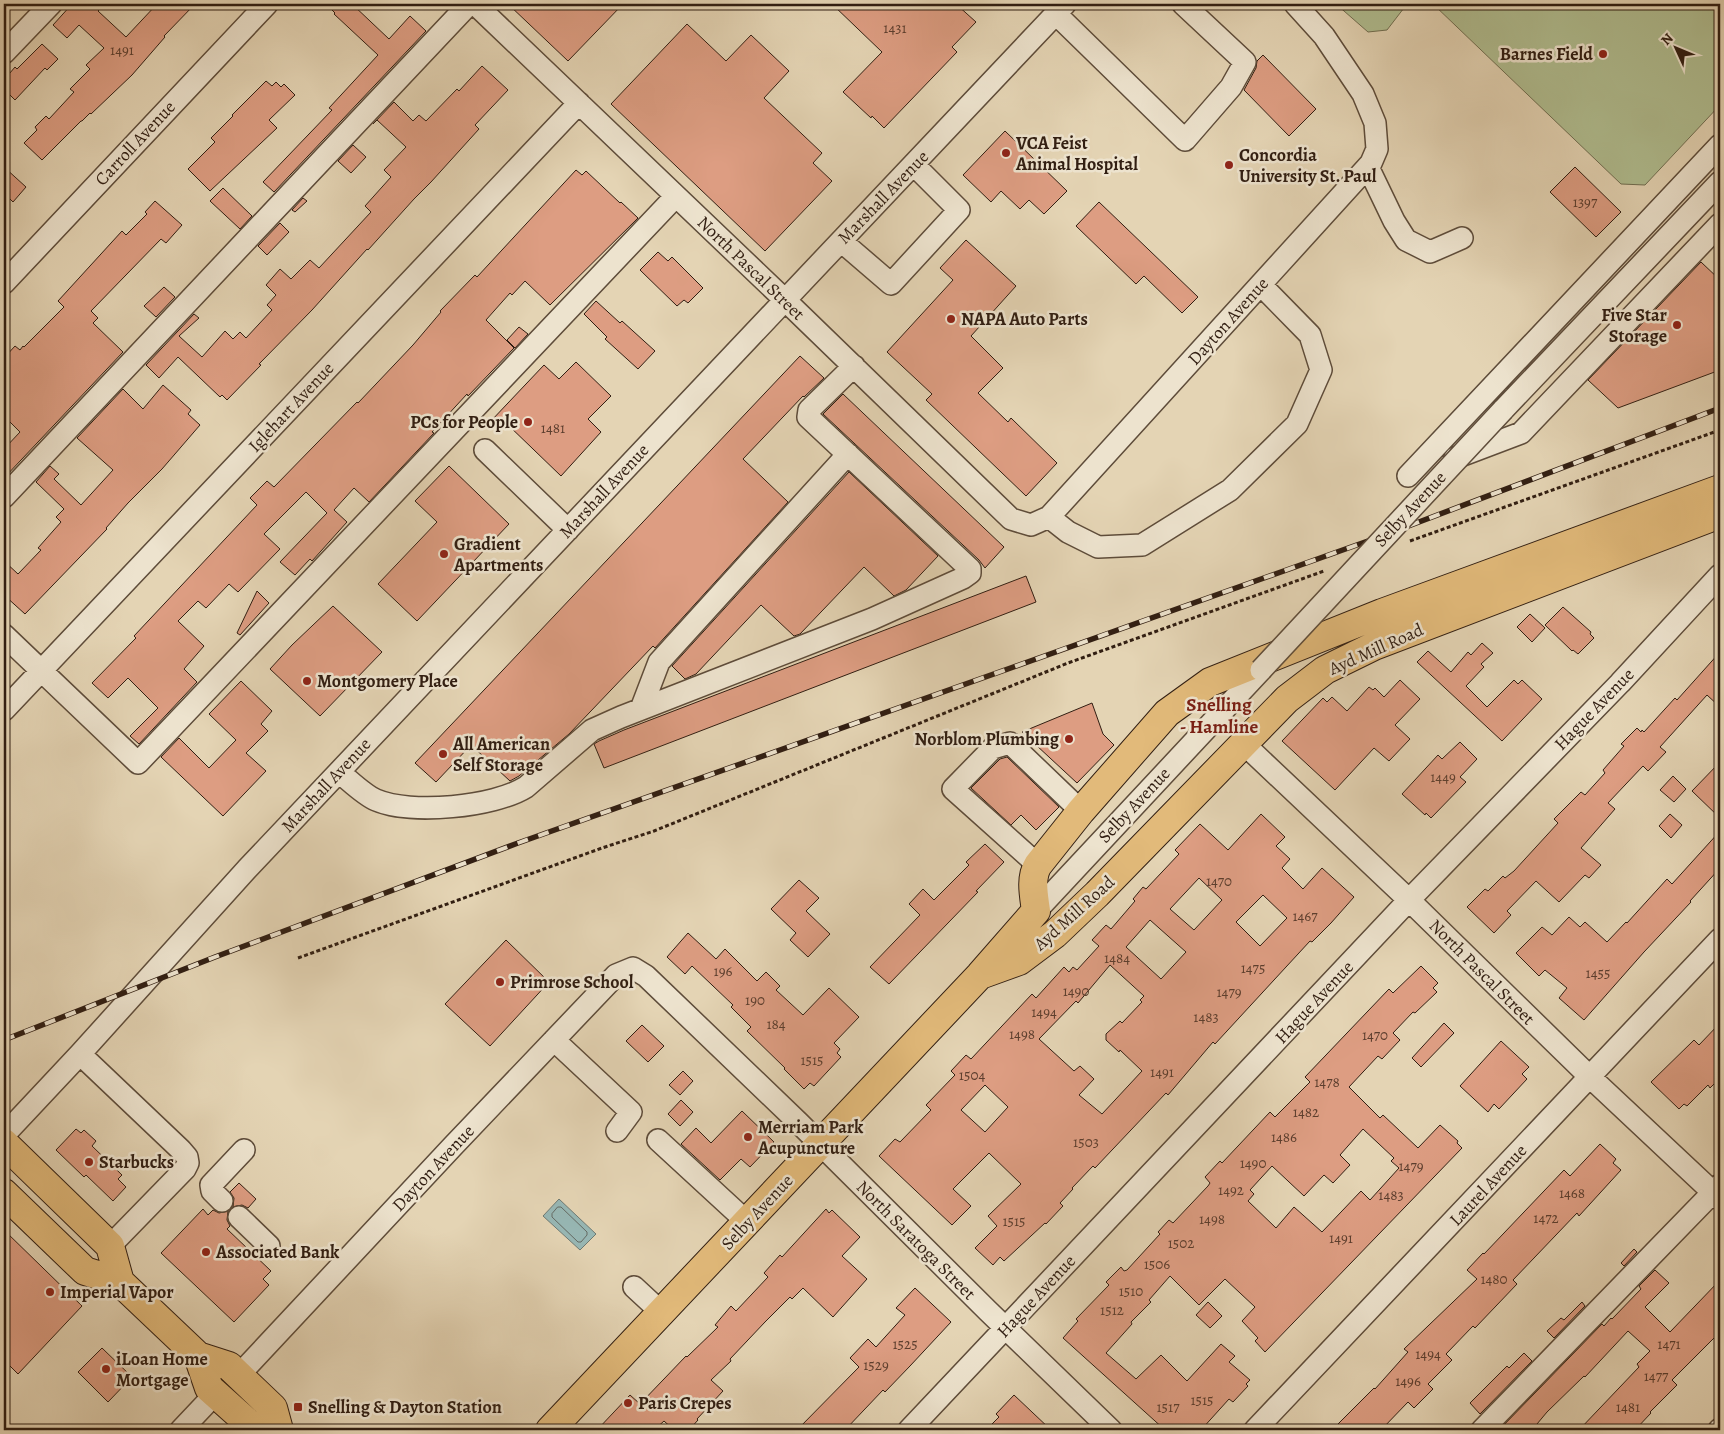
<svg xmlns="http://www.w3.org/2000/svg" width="1724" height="1434" font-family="Alegreya,serif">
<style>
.green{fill:#b0bd90;stroke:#706e51}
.water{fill:#97b7b4;stroke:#6e7a73}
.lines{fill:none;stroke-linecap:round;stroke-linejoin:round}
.shore{stroke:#646a63;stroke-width:1}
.building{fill:#dd9d82;stroke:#311e12;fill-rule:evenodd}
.minor-casing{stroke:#5e4c3a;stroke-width:24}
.major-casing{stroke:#311e12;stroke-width:30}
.path{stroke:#311e12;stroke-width:3;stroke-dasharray:4 2.5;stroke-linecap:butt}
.minor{stroke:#ede3ce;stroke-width:21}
.major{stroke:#e2ba7a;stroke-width:28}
.rail-casing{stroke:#311e12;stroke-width:5.5}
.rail{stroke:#ede3ce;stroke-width:4;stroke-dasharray:11;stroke-linecap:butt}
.minor-bridge-casing{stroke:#5e4c3a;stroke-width:24;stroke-linecap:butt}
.minor-bridge{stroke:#ede3ce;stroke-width:21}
.poi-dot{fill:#8f2418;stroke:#ede3ce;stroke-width:2}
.labels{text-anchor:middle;stroke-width:5;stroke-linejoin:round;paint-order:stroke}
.number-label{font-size:15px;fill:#5c3e2e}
.poi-label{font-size:18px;font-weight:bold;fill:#311e12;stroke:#ede3ce;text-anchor:start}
.street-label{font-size:18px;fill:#311e12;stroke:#ede3ce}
.neighbourhood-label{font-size:19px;font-weight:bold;fill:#7a1f14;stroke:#ede3ce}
</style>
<rect width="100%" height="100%" fill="#e4d4b4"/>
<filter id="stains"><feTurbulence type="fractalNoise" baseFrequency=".004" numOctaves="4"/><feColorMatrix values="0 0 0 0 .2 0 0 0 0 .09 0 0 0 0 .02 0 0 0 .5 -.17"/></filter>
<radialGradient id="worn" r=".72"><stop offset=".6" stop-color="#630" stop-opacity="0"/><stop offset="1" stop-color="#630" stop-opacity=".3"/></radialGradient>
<path class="green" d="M1336,4H1407L1387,30L1368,32Z
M1433,4H1720V105L1645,185L1621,184Z"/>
<path class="water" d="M559,1199L596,1234L580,1250L543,1216Z"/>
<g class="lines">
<path class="shore" d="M558,1207H561L587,1232V1235L581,1242H578L552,1217V1214Z"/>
</g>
<path class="building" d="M72,4H105L98,11L126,37L157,4H195L164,36L165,37L132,75L91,114L90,113L82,121H81L42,160L24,143L37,130L35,127L46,116L49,119L74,92L70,89L90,69L86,65L104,48L79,25L67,38L53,25Z
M326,4H352L389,39L410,16L426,31L274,192L263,182L332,110L329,108L378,55L334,14L335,13Z
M508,4H623L568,61Z
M832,4H956L976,22L952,47L957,52L884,128L872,116L871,118L843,92L882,52Z
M687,24L726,61L751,35L789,71L764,98L822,153L813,163L832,181L765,251L611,104Z
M42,44L58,59L47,70L45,68L15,100L4,89V80L15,67L17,69Z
M1263,55L1316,109L1289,136L1244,90L1256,68L1257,61Z
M482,66L508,90L475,125L479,129L431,182L414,199L368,250L367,249L312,310L259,364L261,365L227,400L222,395L220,397L178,357L159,378L146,365L194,314L199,318L179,336L202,357L225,331L233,339L240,332L246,338L272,310L267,305L276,295L266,285L280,269L291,279L310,260L319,268L371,212L365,206L391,177L384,170L406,147L377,120L373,124L394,102L413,121L419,115L426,121L457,89L459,91Z
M266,81L272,86L276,82L281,87L284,84L295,95L269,120L277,128L210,191L188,169L215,142L211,138L233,116L232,115Z
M1005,131L1067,191L1044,214L1029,200L1020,209L1001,191L991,202L963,175Z
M353,145L366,157L351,173L338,161Z
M4,167L26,187L13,202L4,193Z
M1575,167L1621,212L1596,237L1550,192Z
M576,170L582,175L586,171L620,203L621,202L638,218L550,305L525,281L512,295L510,293L486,320L514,348L468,396L467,394L432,432L434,433L369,502L354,488L334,510L347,522L312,561L310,559L295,575L280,562L327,513L306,492L264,534L280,549L238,592L229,584L206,608L198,601L178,621L204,646L184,669L197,682L139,744L130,736L158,708L128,678L108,698L92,683L136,638L134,636L257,505L250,498L267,481L274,487L357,402L358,403L413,345L441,312L440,311L475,275L477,277Z
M223,188L252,216L240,229L210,201Z
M303,198L307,201L295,212L292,210Z
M155,201L182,225L166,243L161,239L91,311L98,318L93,323L123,352L4,478V449L20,432L4,416V358L15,346L20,350L23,346L24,347L64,307L58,301L122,231L126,235L147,214L145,212Z
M1099,202L1198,297L1182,313L1144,276L1136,284L1076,226Z
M280,223L289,232L267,255L258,246Z
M966,240L1016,286L971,336L1003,368L978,393L1008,422L1011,418L1057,463L1026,496L926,400L932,394L887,352L953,280L940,268Z
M658,252L668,261L672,257L703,288L688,303L684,300L677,306L640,270Z
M1701,262L1720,280V370L1618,408L1588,380Z
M164,287L175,297L156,317L144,306Z
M596,301L620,323L622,321L655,351L638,369L605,339L607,337L584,314Z
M519,327L528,334L515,348L507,340Z
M800,356L824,378L804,397L803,396L743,459L788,502L655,648L653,646L569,734L519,776L510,781L471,745L436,782L415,763Z
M576,362L611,396L588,419L601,432L561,476L506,423L490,422L544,365L559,379Z
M163,385L191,410L188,414L200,425L162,469L128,503L106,528L107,529L25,614L4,595V561L18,574L41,550L38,548L61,522L56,517L64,509L36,482L50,466L59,474L54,479L81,505L113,470L77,438L123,389L143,409Z
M843,394L1004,547L985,568L979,560L823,414Z
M449,466L509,524L417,621L378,584L437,522L415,501Z
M849,472L938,556L906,590L894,596L864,567L800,634L794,636L761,605L696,674L685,679L672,666Z
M1026,576L1036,602L604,768L594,744L599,741L624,730Z
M257,591L269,603L240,635L237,633Z
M333,606L382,652L320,716L270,669L292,645Z
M1563,607L1591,632L1590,634L1594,638L1578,654L1573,650L1572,651L1545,625Z
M1530,614L1545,628L1532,642L1517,627Z
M1482,643L1493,653L1481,664L1484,667L1466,686L1487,707L1514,680L1518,684L1522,680L1542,699L1502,741L1417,662L1428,651L1451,672L1468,652L1471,655Z
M1720,652V707L1707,695L1660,747L1666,752L1648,771L1643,766L1608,803L1615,809L1581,848L1601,865L1589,878L1585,875L1559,902L1536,881L1507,911L1511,915L1494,933L1467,907L1485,889L1488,891L1503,876L1505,878L1514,871L1558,823L1554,819L1581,792L1585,795L1605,773L1603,770L1624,746L1621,744L1637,728L1641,732L1642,730L1644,732L1675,698L1677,700Z
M1400,680L1420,699L1395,725L1410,739L1389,761L1374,748L1335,790L1282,741L1323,698L1327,702L1332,697L1347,711L1369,687L1373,690L1375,688L1384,697Z
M241,681L272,711L261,724L268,731L246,753L266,771L223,816L161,757L179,738L209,768L236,740L209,714Z
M1092,703L1103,734L1114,745L1077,783L1022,732Z
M1460,742L1477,759L1460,777L1466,782L1431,818L1426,813L1425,815L1402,794L1438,755L1442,759Z
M1007,757L1059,807L1036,830L1021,815L1011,825L971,788L1000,759Z
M1720,762V818L1692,791Z
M1673,776L1686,789L1674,802L1660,790Z
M1261,814L1285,837L1276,846L1290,859L1282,868L1303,889L1322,868L1354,897L1331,923L1312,942L1310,941L1215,1044L1213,1042L1168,1095L1166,1093L1095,1168L1093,1166L1072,1188L1073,1189L1060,1203L1063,1206L1046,1224L1045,1223L1004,1261L1000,1257L993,1265L975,1248L997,1226L988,1216L1021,1184L989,1153L953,1189L971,1206L952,1225L879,1156L895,1139L900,1142L931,1110L926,1105L955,1075L951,1071L966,1055L971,1059L1032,994L1036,998L1064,967L1069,972L1073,967L1077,970L1099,946L1092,940L1106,925L1111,929L1135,901L1133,899L1143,887L1146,889L1179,854L1175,850L1200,824L1228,850ZM1199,878L1222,900L1194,930L1170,909ZM1263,895L1287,918L1260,946L1236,922ZM1150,920L1186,952L1161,979L1126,947ZM1110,965L1144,996L1140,1000L1142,1002L1122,1023L1120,1021L1106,1034V1040L1119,1052L1120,1050L1142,1071L1102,1114L1079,1095L1094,1079L1080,1066L1074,1071L1039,1039L1076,1001L1078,1003ZM985,1085L1008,1107L985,1132L961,1110Z
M1670,814L1682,825L1671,838L1659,826Z
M1720,831V868L1690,901L1691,902L1644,952L1584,1020L1559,998L1567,988L1545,970L1539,976L1516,953L1542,927L1552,935L1569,917L1580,927L1585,922L1607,942L1626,922L1627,923L1667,879L1672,884Z
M985,844L1004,862L976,891L978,892L889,984L870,967L920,915L909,904L923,889L934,900L969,865L966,862Z
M799,880L819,898L806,911L830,934L808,957L790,940L796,933L771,909Z
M688,933L716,959L725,949L757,981L766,972L780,986L776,990L803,1015L829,988L859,1017L834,1043L840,1049L837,1053L841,1057L814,1086L810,1083L804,1089L784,1069L785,1068L747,1031L751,1027L731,1007L733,1005L692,966L685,974L667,957Z
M506,940L549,982L490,1046L445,1004Z
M1421,966L1438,983L1433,988L1437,992L1415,1013L1413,1012L1393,1033L1400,1040L1382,1059L1378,1056L1349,1087L1380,1118L1383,1115L1418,1148L1440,1125L1458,1141L1457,1143L1462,1148L1265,1352L1255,1341L1258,1338L1242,1321L1255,1307L1225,1279L1199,1305L1170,1276L1149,1300L1151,1302L1131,1322L1132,1324L1106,1353L1136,1379L1161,1355L1187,1381L1221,1344L1235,1356L1229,1362L1250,1380L1246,1384L1248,1386L1233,1402L1229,1399L1201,1430H1165L1063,1338L1078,1321L1076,1319L1109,1285L1106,1282L1121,1267L1124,1271L1127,1270L1160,1234L1158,1232L1169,1220L1173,1223L1208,1186L1210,1183L1205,1177L1220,1161L1222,1163L1270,1112L1275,1117L1310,1082L1305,1077L1389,989L1393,993ZM1363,1129L1394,1158L1391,1161L1399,1168L1370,1200L1361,1191L1322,1232L1294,1207L1276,1228L1248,1201L1254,1194L1250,1190L1272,1166L1304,1196L1324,1175L1333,1183L1350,1165L1340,1155Z
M1444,1023L1454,1033L1421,1067L1412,1058Z
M1720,1023V1078L1710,1088L1708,1085L1687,1106L1684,1104L1679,1109L1651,1082L1694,1040L1699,1045Z
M642,1025L664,1046L648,1062L626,1041Z
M1501,1041L1529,1067L1522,1074L1527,1079L1499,1109L1494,1104L1488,1112L1460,1086Z
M683,1071L693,1081L680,1095L669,1085Z
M681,1100L693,1112L680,1126L668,1114Z
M742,1111L774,1142L750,1167L741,1159L720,1180L681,1144L696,1128L711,1143Z
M76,1129L81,1133L84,1130L96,1141L92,1146L122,1175L118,1179L126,1187L113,1201L86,1175L84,1177L56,1150Z
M1600,1144L1616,1159L1613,1163L1621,1170L1579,1216L1577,1213L1513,1280L1517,1284L1475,1328L1473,1326L1446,1354L1452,1360L1428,1384L1433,1389L1414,1408L1408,1402L1381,1430H1332L1374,1388L1375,1389L1408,1352L1404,1349L1477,1279L1467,1270L1483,1253L1484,1254L1564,1170L1570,1176Z
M239,1183L256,1199L248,1208L242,1205L233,1207L234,1198L230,1192Z
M203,1209L208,1215L213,1210L219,1213L228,1211L227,1220L230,1226L227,1229L271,1271L263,1279L269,1285L234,1322L161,1253Z
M826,1209L829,1213L832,1210L860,1237L842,1256L867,1279L833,1317L803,1288L792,1299L790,1297L765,1322L730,1359L731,1361L711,1380L723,1391L697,1419L698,1420L689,1430H674L664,1421L654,1430H597L630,1395L640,1404L686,1356L687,1357L718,1327L715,1325L731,1306L736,1311L768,1277L764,1273L780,1255L782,1257Z
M4,1230L82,1306L18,1374L4,1360Z
M1634,1249L1637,1252L1624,1266L1621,1263Z
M1655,1270L1669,1283L1645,1307L1670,1332L1720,1280V1332L1672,1380L1677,1385L1650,1412L1651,1413L1635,1430H1579L1639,1367L1637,1364L1650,1351L1628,1331L1585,1377L1584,1376L1547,1412L1532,1430H1499L1602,1324L1604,1326L1611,1318L1612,1319L1641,1289L1639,1286Z
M915,1288L951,1322L910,1366L885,1392L883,1390L845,1430H797L859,1367L850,1358L868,1339L876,1347L905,1315L896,1308Z
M1208,1302L1222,1316L1210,1328L1196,1315Z
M1582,1302L1585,1306L1554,1338L1547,1331L1561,1318L1564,1320Z
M102,1348L132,1377L108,1402L78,1372Z
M1524,1353L1532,1361L1480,1414L1470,1403L1507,1366L1509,1368Z
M1014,1395L1051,1430H986L999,1417L996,1414Z"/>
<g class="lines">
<defs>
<path id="minor" d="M475,4L785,300L1011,519L1031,525L1049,517L1371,163L1377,149L1375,123L1363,94L1324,36L1295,4
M1056,14L1185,140L1231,87L1245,62L1183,4
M4,53L51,4
M1368,167L1394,221L1406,240L1430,252L1462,238
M841,241L891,284L959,210L914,165
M4,283L267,4
M1503,410L1720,182
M485,450L568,530
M1455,458L1521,433L1720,224
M1408,476L1720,145
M4,497L469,4
M1049,517L1068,532L1098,547L1142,545L1230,490L1297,424L1321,370L1310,335L1261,285
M4,635L138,763L676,196
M641,709L659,662L848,454
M4,710L579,103
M1244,744L1409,900L1590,1077L1720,1199
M339,772C349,780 364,795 376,800C411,815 494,807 526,787L592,730L621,717L872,619L963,578L970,573V569L808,417L809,410L854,366
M1038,865L953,789L993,748L1010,743L1081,811
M1036,911L1261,670
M554,1040L631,1112L617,1131
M80,1054L181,1150L187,1157L188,1163L185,1169L110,1246
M4,1135L80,1054L247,869L1065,4
M658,1140L747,1222
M222,1201L212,1191L211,1185L244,1150
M239,1217L269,1246
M634,1287L661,1312
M239,1375L453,1146L616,975L633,968L646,976L798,1122L988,1311L1111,1430
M181,1430L215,1394
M909,1430L1409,900L1620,683L1720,575
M1255,1430L1720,939
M1482,1430L1720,1185
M1719,1430L1720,1429"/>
<path id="major" d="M983,974L1019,961L1055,934L1097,894L1287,699L1325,670L1374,646L1720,514
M4,1143L110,1246L120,1282
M4,1193L85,1271L120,1282L198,1356L229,1366L273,1408L279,1430
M198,1356L209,1388L256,1430
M550,1430L980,975L1036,911C1034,896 1030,878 1038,865L1081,811L1167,713L1210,682L1382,613L1720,489"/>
</defs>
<use href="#minor" class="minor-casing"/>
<use href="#major" class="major-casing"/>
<path class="path" d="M1410,541L1720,430
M298,958L602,848L654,831L1068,663L1324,571"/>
<use href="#minor" class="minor"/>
<use href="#major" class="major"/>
<defs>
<path id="rail" d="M4,1040L215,957L518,843L1382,536L1720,408"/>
</defs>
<use href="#rail" class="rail-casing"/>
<use href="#rail" class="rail"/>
<defs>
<path id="minor-bridge" d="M1261,670L1503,410"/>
</defs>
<use href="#minor-bridge" class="minor-bridge-casing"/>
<use href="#minor-bridge" class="minor-bridge"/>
</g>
<g class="poi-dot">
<circle cx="1603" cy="54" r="5"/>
<circle cx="1006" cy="153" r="5"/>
<circle cx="1229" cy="165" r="5"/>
<circle cx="951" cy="319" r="5"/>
<circle cx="1677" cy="325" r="5"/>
<circle cx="528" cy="422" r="5"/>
<circle cx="444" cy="554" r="5"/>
<circle cx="307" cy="681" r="5"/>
<circle cx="1069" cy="739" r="5"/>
<circle cx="443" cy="754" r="5"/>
<circle cx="500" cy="982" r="5"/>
<circle cx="748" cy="1137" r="5"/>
<circle cx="89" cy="1162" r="5"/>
<circle cx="206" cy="1252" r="5"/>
<circle cx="50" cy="1292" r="5"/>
<circle cx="106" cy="1369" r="5"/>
<circle cx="628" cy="1403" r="5"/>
<rect x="293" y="1402" width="10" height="10" rx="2.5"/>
</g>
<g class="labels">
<g class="number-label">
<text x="895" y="33">1431</text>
<text x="122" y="55">1491</text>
<text x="1585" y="207">1397</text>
<text x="553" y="433">1481</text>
<text x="1443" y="782">1449</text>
<text x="1219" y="886">1470</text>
<text x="1305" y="921">1467</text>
<text x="1117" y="963">1484</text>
<text x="1253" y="973">1475</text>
<text x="723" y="976">196</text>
<text x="1598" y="978">1455</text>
<text x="1076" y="996">1490</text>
<text x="1229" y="997">1479</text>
<text x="755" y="1005">190</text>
<text x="1044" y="1017">1494</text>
<text x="1206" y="1022">1483</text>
<text x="776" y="1029">184</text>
<text x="1022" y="1039">1498</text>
<text x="1375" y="1040">1470</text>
<text x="812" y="1065">1515</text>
<text x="1162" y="1077">1491</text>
<text x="972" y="1080">1504</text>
<text x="1327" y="1087">1478</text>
<text x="1306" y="1117">1482</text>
<text x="1284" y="1142">1486</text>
<text x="1086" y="1147">1503</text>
<text x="1253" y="1168">1490</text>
<text x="1411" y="1171">1479</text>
<text x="1231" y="1195">1492</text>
<text x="1572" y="1198">1468</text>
<text x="1391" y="1200">1483</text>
<text x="1546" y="1223">1472</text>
<text x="1212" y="1224">1498</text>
<text x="1014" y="1226">1515</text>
<text x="1341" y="1243">1491</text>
<text x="1181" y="1248">1502</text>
<text x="1157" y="1269">1506</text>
<text x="1494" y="1284">1480</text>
<text x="1131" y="1296">1510</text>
<text x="1112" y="1315">1512</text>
<text x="905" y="1349">1525</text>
<text x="1669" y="1349">1471</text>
<text x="1428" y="1359">1494</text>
<text x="876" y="1370">1529</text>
<text x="1656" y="1381">1477</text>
<text x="1408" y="1386">1496</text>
<text x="1202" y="1405">1515</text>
<text x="1168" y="1412">1517</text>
<text x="1628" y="1412">1481</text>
</g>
<g class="poi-label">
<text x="1593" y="60" text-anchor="end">Barnes Field</text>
<text x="1016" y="149">VCA Feist<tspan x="1016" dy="21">Animal Hospital</tspan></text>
<text x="1239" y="161">Concordia<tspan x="1239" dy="21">University St. Paul</tspan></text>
<text x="1667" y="321" text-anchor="end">Five Star<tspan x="1667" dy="21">Storage</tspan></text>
<text x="961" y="325">NAPA Auto Parts</text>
<text x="518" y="428" text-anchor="end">PCs for People</text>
<text x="454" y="550">Gradient<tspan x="454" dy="21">Apartments</tspan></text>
<text x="317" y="687">Montgomery Place</text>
<text x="1059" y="745" text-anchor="end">Norblom Plumbing</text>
<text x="453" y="750">All American<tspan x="453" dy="21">Self Storage</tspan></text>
<text x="510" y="988">Primrose School</text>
<text x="758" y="1133">Merriam Park<tspan x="758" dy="21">Acupuncture</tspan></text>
<text x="99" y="1168">Starbucks</text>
<text x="216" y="1258">Associated Bank</text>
<text x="60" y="1298">Imperial Vapor</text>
<text x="116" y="1365">iLoan Home<tspan x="116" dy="21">Mortgage</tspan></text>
<text x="638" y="1409">Paris Crepes</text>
<text x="308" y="1413">Snelling &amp; Dayton Station</text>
</g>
<g class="street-label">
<text transform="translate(135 143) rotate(-47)" y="6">Carroll Avenue</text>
<text transform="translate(883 197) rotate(-46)" y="6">Marshall Avenue</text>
<text transform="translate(751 268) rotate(44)" y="6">North Pascal Street</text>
<text transform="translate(1228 321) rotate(-48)" y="6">Dayton Avenue</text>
<text transform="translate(291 407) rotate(-47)" y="6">Iglehart Avenue</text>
<text transform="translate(604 491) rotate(-47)" y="6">Marshall Avenue</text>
<text transform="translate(1410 509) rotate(-47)" y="6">Selby Avenue</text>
<text transform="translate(1376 649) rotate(-24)" y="6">Ayd Mill Road</text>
<text transform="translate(1594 709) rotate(-46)" y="6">Hague Avenue</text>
<text transform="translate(326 785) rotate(-47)" y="6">Marshall Avenue</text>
<text transform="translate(1134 805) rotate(-47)" y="6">Selby Avenue</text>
<text transform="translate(1074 913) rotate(-42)" y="6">Ayd Mill Road</text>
<text transform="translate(1482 972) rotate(45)" y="6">North Pascal Street</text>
<text transform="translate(1314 1002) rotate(-47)" y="6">Hague Avenue</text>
<text transform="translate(433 1168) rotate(-47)" y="6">Dayton Avenue</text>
<text transform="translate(1488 1185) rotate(-47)" y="6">Laurel Avenue</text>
<text transform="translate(757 1212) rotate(-47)" y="6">Selby Avenue</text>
<text transform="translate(916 1240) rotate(45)" y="6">North Saratoga Street</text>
<text transform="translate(1036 1296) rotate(-47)" y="6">Hague Avenue</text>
</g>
<g class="neighbourhood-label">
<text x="1219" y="711">Snelling<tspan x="1219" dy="22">- Hamline</tspan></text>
</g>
</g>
<rect width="1724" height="1434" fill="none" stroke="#e4d4b4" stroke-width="20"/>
<rect x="5" y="5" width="1714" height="1424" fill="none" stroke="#311e12" stroke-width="2.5"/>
<rect x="10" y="10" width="1704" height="1414" fill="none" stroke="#311e12"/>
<g transform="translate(1676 48) rotate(314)" stroke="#ede3ce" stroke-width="4" paint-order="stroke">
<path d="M0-4L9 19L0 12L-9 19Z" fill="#311e12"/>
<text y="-8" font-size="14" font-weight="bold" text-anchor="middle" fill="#311e12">N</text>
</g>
<rect width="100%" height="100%" filter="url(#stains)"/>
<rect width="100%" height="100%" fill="url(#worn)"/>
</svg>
